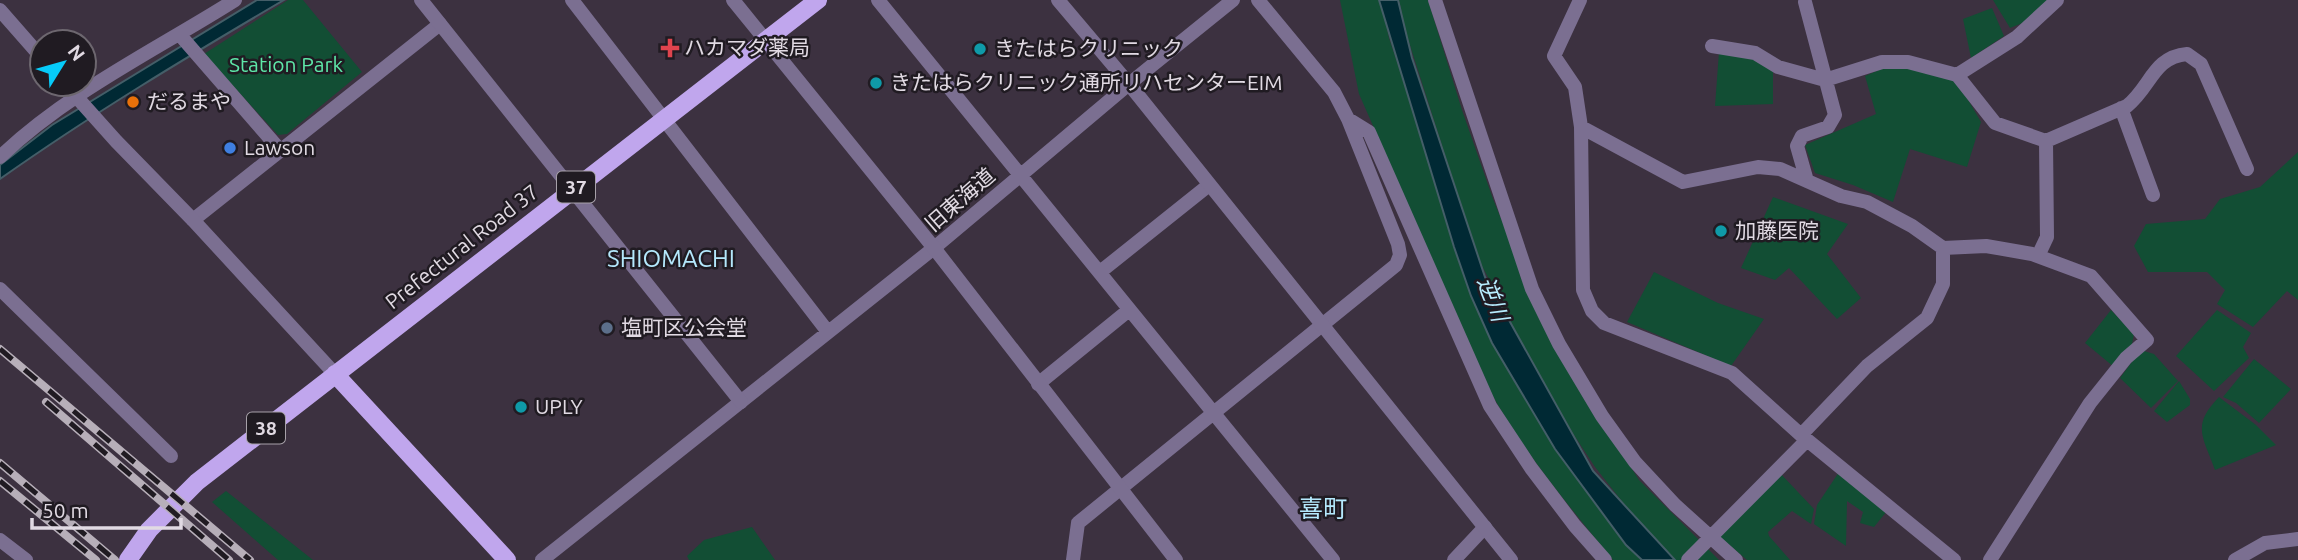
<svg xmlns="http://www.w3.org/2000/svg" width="2298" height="560" font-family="Ubuntu,'Noto Sans JP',sans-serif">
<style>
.green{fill:#124e34}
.water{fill:#002934;stroke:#445e68;stroke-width:2}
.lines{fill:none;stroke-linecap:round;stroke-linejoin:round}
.minor{stroke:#7b6f91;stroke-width:14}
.tertiary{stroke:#7b6f91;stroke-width:14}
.primary{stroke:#c0a6ed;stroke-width:18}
.rail-casing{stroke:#b7afb9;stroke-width:8}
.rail{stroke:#201b22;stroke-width:5;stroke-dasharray:16;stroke-linecap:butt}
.health-dot{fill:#e0444e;stroke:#201b22;stroke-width:2.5}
.culture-dot{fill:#0f9aa8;stroke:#201b22;stroke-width:2.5}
.food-dot{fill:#e8710a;stroke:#201b22;stroke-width:2.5}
.shop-dot{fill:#3f7fe0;stroke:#201b22;stroke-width:2.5}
.service-dot{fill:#5c6f8a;stroke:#201b22;stroke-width:2.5}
.labels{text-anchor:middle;stroke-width:5;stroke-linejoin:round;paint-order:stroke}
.shield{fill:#201b22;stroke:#a7a1a9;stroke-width:2}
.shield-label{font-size:19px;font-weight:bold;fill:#e1dae3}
.poi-label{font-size:21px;fill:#e1dae3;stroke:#201b22;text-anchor:start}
.park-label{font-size:21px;fill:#5ee7a8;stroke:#201b22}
.street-label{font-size:21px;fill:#e1dae3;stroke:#201b22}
.water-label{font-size:23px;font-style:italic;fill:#b7edff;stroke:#201b22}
.quarter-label{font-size:24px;fill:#b4e8fc;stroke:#201b22}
</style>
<rect width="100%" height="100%" fill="#3c3140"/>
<path class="green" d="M288,0H303L362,72L287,134L278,135L204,54Z
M1340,0H1381L1389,38L1492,343L1555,449L1626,545L1642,560H1613C1569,506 1525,454 1491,393L1359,94Z
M1399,0H1428L1462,110L1493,199L1512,245L1521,278L1550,338L1639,480L1719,560H1673L1639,523L1595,467L1572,432L1545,385L1526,360L1515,330L1478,258L1407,36Z
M1993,0H2050L2025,22L2010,28Z
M1992,8L2004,36L1971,58L1963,19Z
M1719,52L1753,58L1773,70V104L1715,106Z
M1898,62L1956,79L1981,122L1967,167L1910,149L1893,202L1853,185L1815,173L1805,145L1876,114L1865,76Z
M2298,152V300L2287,291L2253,327L2217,304L2225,290L2207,272H2148L2134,246L2146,224L2205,219L2220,199L2260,187Z
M1773,197L1848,224L1827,254L1861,298L1837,319L1789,268L1775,280L1741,268Z
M1654,272L1718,303L1764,319L1731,366L1627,322Z
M2111,310L2134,334L2131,349L2114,367L2085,343Z
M2217,310L2251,333L2243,347L2249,358L2214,391L2176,356Z
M2144,351L2154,354L2178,381L2151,408L2120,378L2134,359Z
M2254,359L2291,389L2259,423L2236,403L2223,397Z
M2179,381L2190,399V405L2167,422L2154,411Z
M2219,397L2256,425L2276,445L2215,470C2203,436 2191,426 2219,397Z
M1839,472L1887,511L1874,527L1860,523L1863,512L1847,501L1846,546L1814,524L1817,505Z
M1780,473L1814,509L1811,524L1792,511L1768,532L1769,536L1790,560H1747L1720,537Z
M226,491L313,560H278L212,502Z
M752,527L775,560H689L687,556L704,540Z"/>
<path class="water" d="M257,0H284C187,57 92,114 0,179V165L52,125Z
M1379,0H1398L1412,58L1485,277L1593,471L1675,560H1642L1626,545L1555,449L1492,343L1471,296L1454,247Z"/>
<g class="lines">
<path class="minor" d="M572,0L828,332
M878,0L1333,560
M1435,0L1532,289L1559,344L1602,416L1635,462L1675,505L1736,560
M1580,0L1554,56L1575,87L1581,127L1583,290L1592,311L1604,323L1732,373L1801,435L1954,560
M1805,2L1835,115L1828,127L1802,136L1797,146L1807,181
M180,35L280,150
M1712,46L1755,53L1778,67L1825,80L1882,62H1908L1957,75L1995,123L2046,141
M1957,75L2017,37L2057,0
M2121,108L2153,195
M1348,119L1369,132L1490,406L1531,468L1575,526L1605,560
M1581,127L1683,182L1758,167L1780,169L1841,196L1867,202L1912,226L1943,248L1986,246L2032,254L2091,276L2147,340L2126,358L2090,403L1990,560
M0,157C68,92 156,50 235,0
M193,220L440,24
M2038,256L2047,237L2046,141L2127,106C2151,87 2153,57 2187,54L2201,64L2247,169
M1100,272L1209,185
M0,289L171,456
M1038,384L1129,310
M1801,435L1867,366L1927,318L1943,284V248
M0,540L26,560
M542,560L934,248L1129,84L1233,0
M1073,560L1078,523L1396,265L1400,255L1398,244L1348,119L1334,92L1258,0
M1454,560L1485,527
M1688,560L1807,440
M2235,560L2265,543L2298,539"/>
<path class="tertiary" d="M421,0L741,402
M733,0L934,248L1176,560
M1058,0L1129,84L1511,560
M0,10L42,58
M65,84L116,141L193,220L335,374"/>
<path class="primary" d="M335,374L507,560
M128,560L149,530L197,482L818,0"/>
<defs>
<path id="rail" d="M0,349L250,560
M46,402L229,560
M0,463L115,560
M0,481L96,560"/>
</defs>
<use href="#rail" class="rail-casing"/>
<use href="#rail" class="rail"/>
</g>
<path class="health-dot" d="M666.5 37.5h7v7h7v7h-7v7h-7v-7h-7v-7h7z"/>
<g class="culture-dot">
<circle cx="980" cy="49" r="7"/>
<circle cx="876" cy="83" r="7"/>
<circle cx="1721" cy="231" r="7"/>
<circle cx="521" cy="407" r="7"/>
</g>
<circle class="food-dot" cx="133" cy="102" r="7"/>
<circle class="shop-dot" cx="230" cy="148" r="7"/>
<circle class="service-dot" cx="607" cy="328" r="7"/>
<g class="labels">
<g class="shield">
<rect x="557" y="171.5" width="38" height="31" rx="5"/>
<rect x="247" y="412.5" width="38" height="31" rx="5"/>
</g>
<g class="shield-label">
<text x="576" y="194">37</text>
<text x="266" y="435">38</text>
</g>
<g class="poi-label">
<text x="684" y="55">ハカマダ薬局</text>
<text x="994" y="56">きたはらクリニック</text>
<text x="890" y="90">きたはらクリニック通所リハセンターEIM</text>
<text x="147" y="109">だるまや</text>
<text x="244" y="155">Lawson</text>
<text x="1735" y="238">加藤医院</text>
<text x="621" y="335">塩町区公会堂</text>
<text x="535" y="414">UPLY</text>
</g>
<g class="park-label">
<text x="286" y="72">Station Park</text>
</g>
<g class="street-label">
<text transform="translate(960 200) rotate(-41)" y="7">旧東海道</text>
<text transform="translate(462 247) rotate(-38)" y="7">Prefectural Road 37</text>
</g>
<g class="water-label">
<text transform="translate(1493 299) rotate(69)" y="8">逆川</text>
</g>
<g class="quarter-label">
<text x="671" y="267">SHIOMACHI</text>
<text x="1323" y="517">喜町</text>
</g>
</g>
<g transform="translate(63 63) rotate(53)"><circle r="33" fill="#201b22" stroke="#6d676f" stroke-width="2"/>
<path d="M0-5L12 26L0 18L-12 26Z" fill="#06cbf9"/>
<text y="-10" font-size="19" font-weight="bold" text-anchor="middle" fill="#e1dae3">N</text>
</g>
<path d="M32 518v10h149v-10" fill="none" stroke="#e1dae3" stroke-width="3.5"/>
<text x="42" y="518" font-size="21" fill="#e1dae3" stroke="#201b22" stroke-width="5" paint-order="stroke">50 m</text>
</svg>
